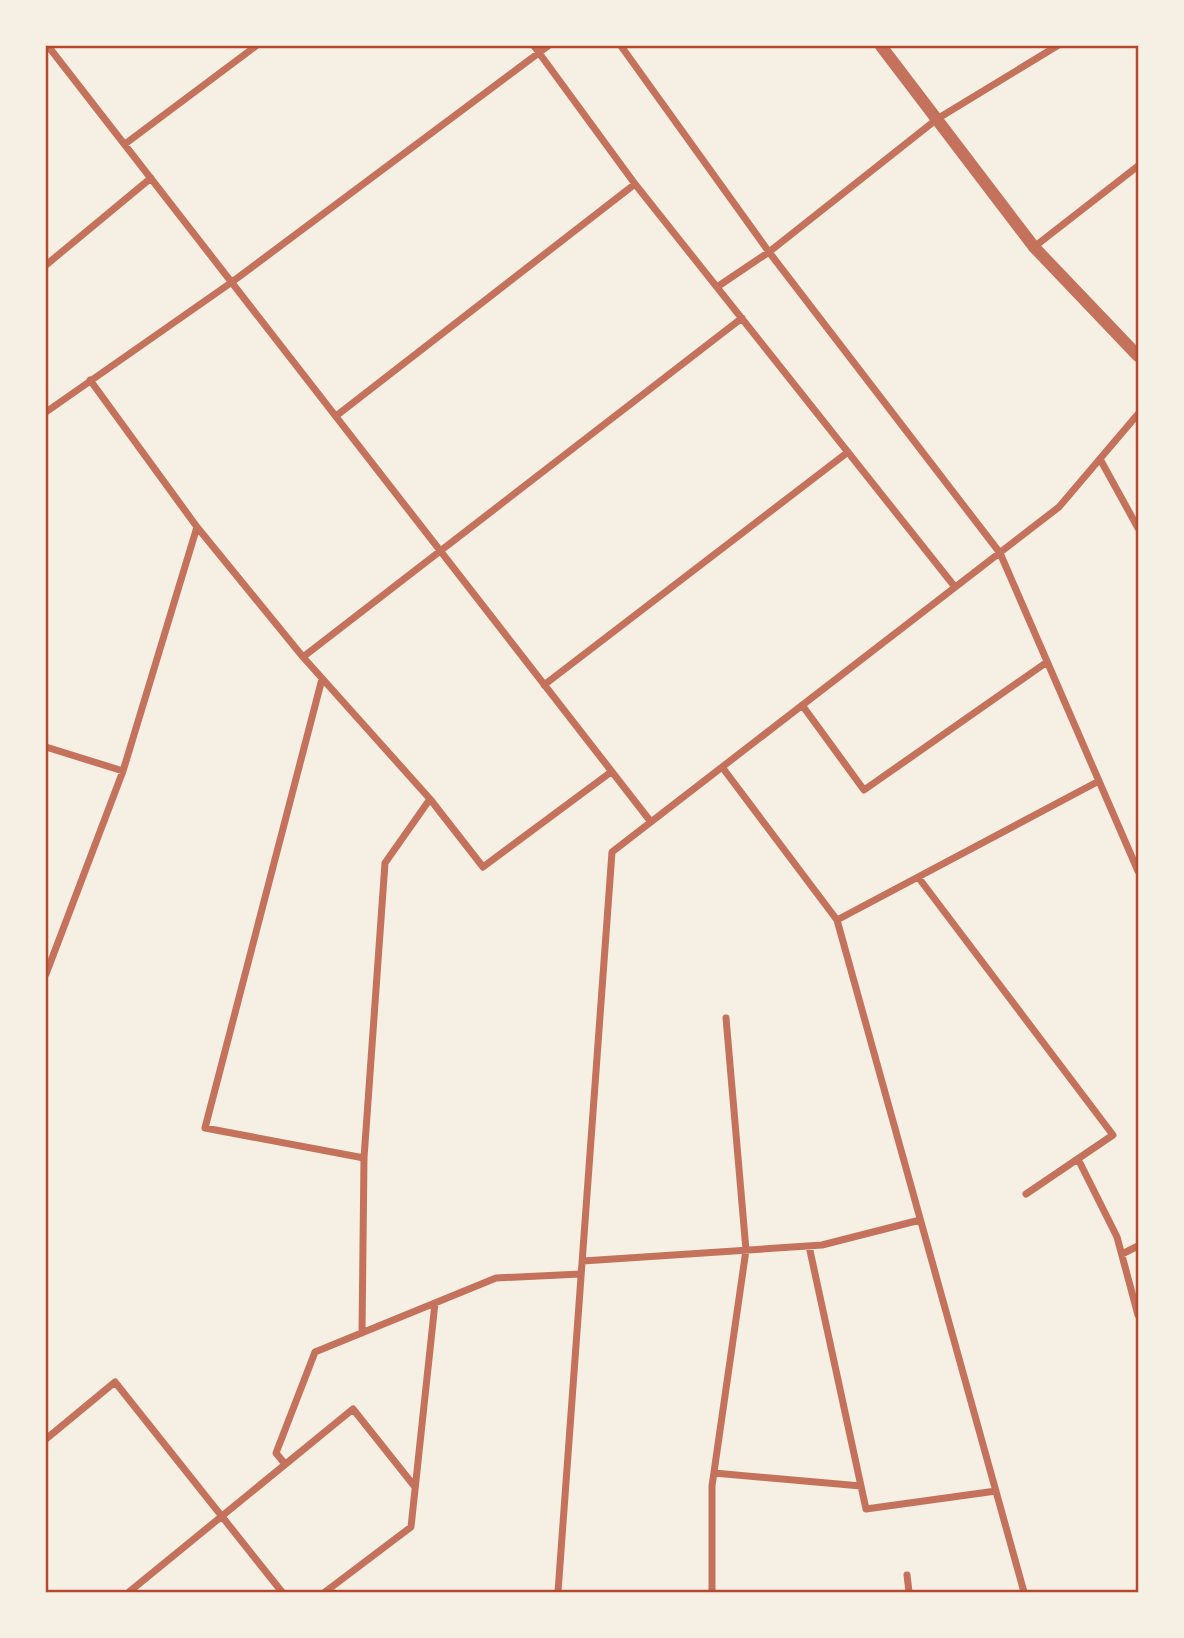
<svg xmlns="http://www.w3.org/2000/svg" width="1184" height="1638" font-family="'Open Sans',sans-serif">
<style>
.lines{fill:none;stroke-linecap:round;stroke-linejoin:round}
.minor{stroke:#c5725c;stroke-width:7}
.tertiary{stroke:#c5725c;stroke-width:12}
.neatline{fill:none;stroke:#b5482f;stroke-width:2.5}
</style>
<rect width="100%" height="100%" fill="#f6efe4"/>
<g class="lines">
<path class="minor" d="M48,46L651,822
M534,46L635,184L955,587
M621,46L769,252L1000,553L1138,871
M125,144L256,46
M1034,247L1138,166
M46,265L151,178
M717,287L769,252L937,119L1057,46
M90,380L197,527L303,657L430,799L483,867L611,772
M46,412L232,282L548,46
M336,416L635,184
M1100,459L1138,528
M303,657L742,318
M322,679L205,1128L364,1158
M544,685L848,452
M802,705L864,790L1047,662
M46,747L123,771
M722,767L837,920L1024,1592
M918,877L1113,1135L1026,1194
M837,920L1099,781
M46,974L123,771L197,527
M1078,1159L1117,1237L1138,1315
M809,1246L866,1509L996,1491
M1122,1254L1138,1246
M583,1261L822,1245L920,1220
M362,1333L364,1158L385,863L430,799
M46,1439L115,1382L282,1592
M285,1464L276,1453L315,1352L496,1278L581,1274
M714,1473L861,1486
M907,1575L909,1592
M129,1592L353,1409L415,1487
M325,1592L411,1527L435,1303
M558,1592L612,852L1059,507L1138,414
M712,1592V1486L746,1250L726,1018"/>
<path class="tertiary" d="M881,46L1034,247L1138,356"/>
</g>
<rect width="1184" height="1638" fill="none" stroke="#f6efe4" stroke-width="94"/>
<rect x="47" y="47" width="1090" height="1544" class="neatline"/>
</svg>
